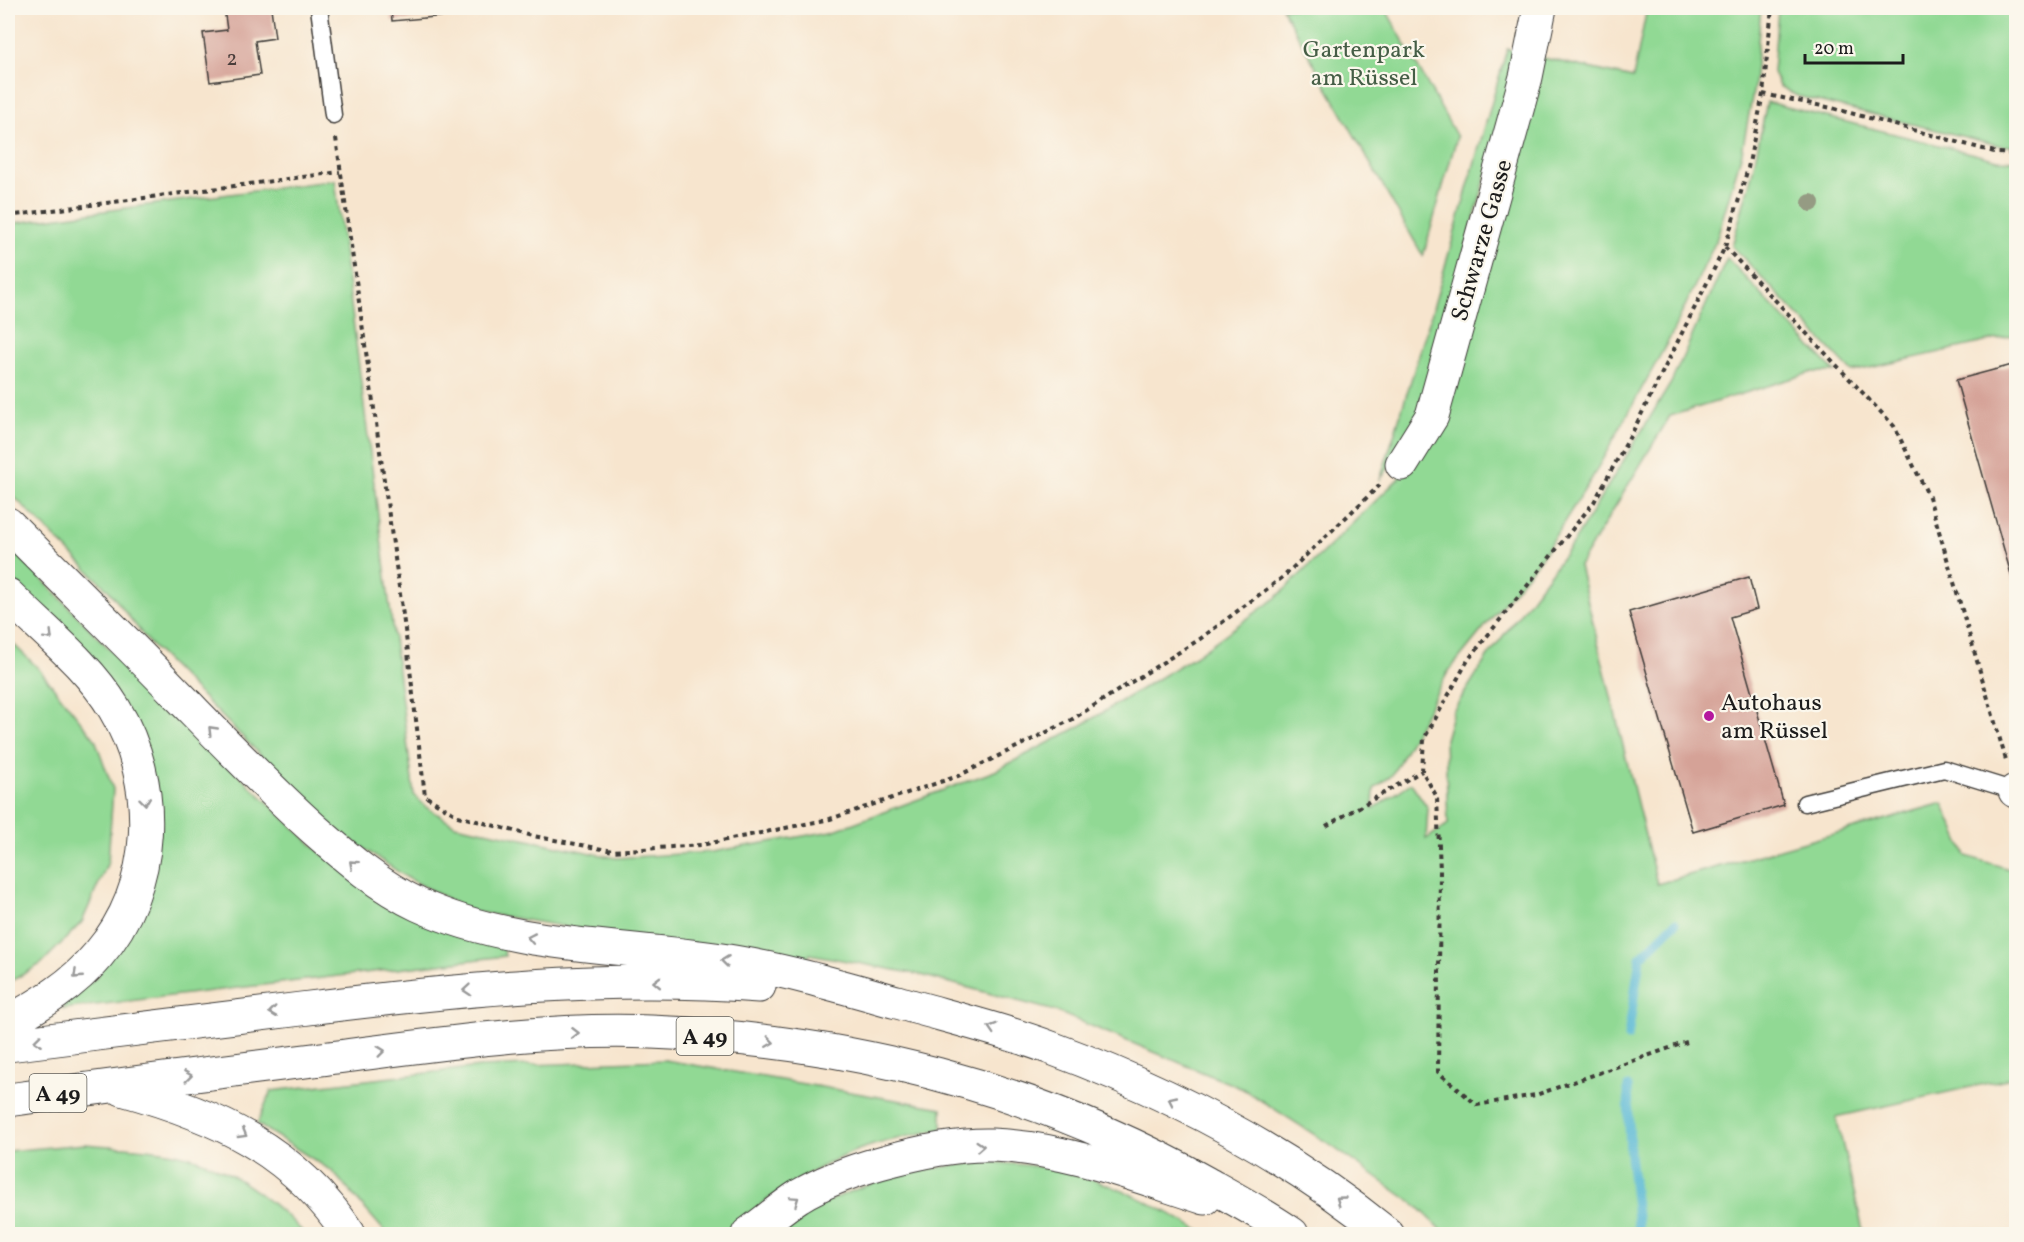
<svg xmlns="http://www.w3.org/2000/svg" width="2024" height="1242" font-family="Vollkorn,serif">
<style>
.green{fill:#91d994;stroke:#567a58;stroke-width:1.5}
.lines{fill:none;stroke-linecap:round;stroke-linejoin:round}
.stream{stroke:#56b8d4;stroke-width:9}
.building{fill:#d5a297}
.lane-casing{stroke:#3d3a37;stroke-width:19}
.street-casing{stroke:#3d3a37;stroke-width:35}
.highway-casing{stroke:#3d3a37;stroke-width:35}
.path{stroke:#3d3a37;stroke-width:4;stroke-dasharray:4.5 4.5;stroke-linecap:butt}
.lane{stroke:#fff;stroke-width:16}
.street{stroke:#fff;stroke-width:33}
.highway{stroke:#fff;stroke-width:33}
.tree{fill:#959b83}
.oneway{stroke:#999}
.poi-dot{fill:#b5179e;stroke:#fbf7ec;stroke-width:2}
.labels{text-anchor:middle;stroke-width:4.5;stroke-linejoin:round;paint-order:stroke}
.number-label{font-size:21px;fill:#4a3e3b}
.shield{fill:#fbf7ec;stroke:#5f5e5a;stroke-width:1.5}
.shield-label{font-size:22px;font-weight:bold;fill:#1c1c1c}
.park-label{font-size:24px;fill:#455e46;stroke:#fbf7ec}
.street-label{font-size:24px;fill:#1c1c1c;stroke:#fbf7ec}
.poi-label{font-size:24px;fill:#1c1c1c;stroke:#fbf7ec;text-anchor:start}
</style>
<rect width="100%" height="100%" fill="#fbf7ec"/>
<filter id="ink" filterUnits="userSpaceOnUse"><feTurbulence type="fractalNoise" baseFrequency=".0167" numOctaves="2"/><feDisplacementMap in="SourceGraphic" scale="12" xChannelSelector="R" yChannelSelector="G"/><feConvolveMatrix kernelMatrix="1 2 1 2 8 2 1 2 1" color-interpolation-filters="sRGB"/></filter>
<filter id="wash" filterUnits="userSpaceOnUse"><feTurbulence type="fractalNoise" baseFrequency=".008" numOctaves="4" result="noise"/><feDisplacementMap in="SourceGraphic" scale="24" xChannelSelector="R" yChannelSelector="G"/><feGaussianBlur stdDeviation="1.35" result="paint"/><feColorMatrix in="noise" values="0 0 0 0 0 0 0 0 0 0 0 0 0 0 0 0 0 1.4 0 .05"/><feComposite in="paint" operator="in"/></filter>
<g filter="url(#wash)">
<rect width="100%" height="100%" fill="#f7e5ce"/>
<path class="green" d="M1282,8H1385L1457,137L1423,256Z
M1647,8H1761L1754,87L1742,152L1716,241L1671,336L1592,478L1543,555L1448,672L1392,775L1374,789L1373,809L1411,783L1428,808L1426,839L1448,824L1445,739L1453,711L1488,656L1573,543L1671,383L1727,258L1835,372H1813L1670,416L1579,566L1657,884L1943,803L1966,856L2016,871V1077L1836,1117L1864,1234H1446L1417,1206L1323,1140L1243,1089L1055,1011L921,975L810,954L806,960L680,946L471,911L406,877L331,826L149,643L109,591L8,491V224L335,180L414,795L426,807L455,825L616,858L712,852L832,831L995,771L1082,725L1195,656L1277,597L1399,478L1539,57L1633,78Z
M1778,8H2016V146H2002L1797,96L1779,86L1773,72Z
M1507,49L1521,53L1414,431L1380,480L1430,319Z
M1767,102L1998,160L2016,161V335L1852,372L1732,246L1752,174Z
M8,544L142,683L323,855L503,945L505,956L63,1009V998L96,978L156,783L42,608L8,575Z
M8,639L38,668L95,739L113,789L108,862L82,922L41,964L8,983Z
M665,1060L942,1108V1129C915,1135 887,1140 861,1149C821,1163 755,1204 726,1234H387L332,1171L257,1124L271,1091L480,1067Z
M85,1144C113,1147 141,1147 168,1152C219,1159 271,1198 305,1234H8V1151Z
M993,1162C1012,1164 1031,1165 1049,1168C1105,1178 1157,1205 1205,1234H775C839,1186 914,1166 993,1162Z"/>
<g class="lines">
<path class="stream" d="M1628,1037L1640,958L1675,923
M1628,1087L1630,1155L1639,1234"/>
</g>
<g id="blocks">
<path class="building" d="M224,8H271L275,38L255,41L260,75L210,82L203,33L227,30Z
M391,8H501V11L392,21Z
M2016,364V592L1956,380Z
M1749,577L1757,609L1730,617L1784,805L1693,832L1629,612Z"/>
</g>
</g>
<g filter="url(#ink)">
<use href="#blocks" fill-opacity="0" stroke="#3d3a37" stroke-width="1.5"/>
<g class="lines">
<defs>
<path id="lane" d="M319,8L333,115
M1805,803L1944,769L2015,791"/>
<path id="street" d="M1402,464L1432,416L1526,77L1540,8
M2015,791H2016"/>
<path id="highway" d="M8,524C64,581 122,637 178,695C223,741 267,787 315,830C348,859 379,886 419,905C518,950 628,944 734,962C789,971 843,987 897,1002C949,1017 1001,1029 1051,1048C1170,1092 1288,1154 1387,1234
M8,595C43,630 88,665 114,708C160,784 157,886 98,955C73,985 41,1004 8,1022
M8,1045C105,1033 203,1021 301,1009C453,990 606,974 759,986
M122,1089C216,1115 294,1150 349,1234
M8,1100C120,1084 233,1070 345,1056C446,1043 549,1028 651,1032C846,1040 1036,1087 1206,1183C1235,1199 1265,1215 1292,1234
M748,1234C765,1222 782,1207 799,1196C824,1181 852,1171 880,1163C915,1153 955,1144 992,1145C1065,1148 1136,1176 1205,1198"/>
</defs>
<use href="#lane" class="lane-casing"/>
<use href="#street" class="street-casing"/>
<use href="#highway" class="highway-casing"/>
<path class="path" d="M1763,94L1832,108L1998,153L2016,154
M336,138L407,644L425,796L458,816L533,836L613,851L701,845L830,819L958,776L1071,720L1200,639L1283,577L1380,485
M8,216L340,172
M1725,247L1894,426L1929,497L2006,760
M1326,826L1422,771
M1687,1042L1536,1095L1477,1105L1438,1072L1440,871L1437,797L1422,771L1424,739L1468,660L1594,502L1634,429L1725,247L1748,168L1763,94L1772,8"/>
<use href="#lane" class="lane"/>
<use href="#street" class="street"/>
<use href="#highway" class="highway"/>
</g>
<circle class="tree" cx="1811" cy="203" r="9"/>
<defs><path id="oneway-chevron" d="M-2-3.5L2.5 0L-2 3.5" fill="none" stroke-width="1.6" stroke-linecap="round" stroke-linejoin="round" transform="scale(1.5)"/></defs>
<g class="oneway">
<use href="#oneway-chevron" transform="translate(49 636) rotate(45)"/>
<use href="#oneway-chevron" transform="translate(212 730) rotate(-134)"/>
<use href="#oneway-chevron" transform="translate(145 801) rotate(83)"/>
<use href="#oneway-chevron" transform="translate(353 864) rotate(-138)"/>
<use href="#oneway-chevron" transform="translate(531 938) rotate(-169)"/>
<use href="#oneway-chevron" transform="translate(725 961) rotate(-173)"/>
<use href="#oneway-chevron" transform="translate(77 975) rotate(137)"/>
<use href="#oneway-chevron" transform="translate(657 982) rotate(-179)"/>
<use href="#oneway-chevron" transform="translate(467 990) rotate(175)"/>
<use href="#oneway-chevron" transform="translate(273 1012) rotate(173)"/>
<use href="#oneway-chevron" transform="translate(992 1028) rotate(-162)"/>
<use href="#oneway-chevron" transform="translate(575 1033) rotate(-1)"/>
<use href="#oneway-chevron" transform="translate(38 1041) rotate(173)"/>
<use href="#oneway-chevron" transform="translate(770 1042) rotate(8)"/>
<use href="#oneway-chevron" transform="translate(381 1051) rotate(-7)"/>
<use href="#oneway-chevron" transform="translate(188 1076) rotate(-7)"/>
<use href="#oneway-chevron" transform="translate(1172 1100) rotate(-155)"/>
<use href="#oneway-chevron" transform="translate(243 1134) rotate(30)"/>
<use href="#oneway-chevron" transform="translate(980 1146) rotate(-4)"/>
<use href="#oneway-chevron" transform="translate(795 1200) rotate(-35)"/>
<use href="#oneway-chevron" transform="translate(1340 1200) rotate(-144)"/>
</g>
</g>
<circle class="poi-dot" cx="1709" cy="716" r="6"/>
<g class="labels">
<g class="number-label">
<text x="232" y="65">2</text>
</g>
<g class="shield">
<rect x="676.5" y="1017" width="57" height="38" rx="4.5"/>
<rect x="29.5" y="1074" width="57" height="38" rx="4.5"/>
</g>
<g class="shield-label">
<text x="705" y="1044">A 49</text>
<text x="58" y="1101">A 49</text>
</g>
<g class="park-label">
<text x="1364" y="57">Gartenpark<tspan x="1364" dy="28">am Rüssel</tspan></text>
</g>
<g class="street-label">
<text transform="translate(1481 240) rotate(-74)" y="8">Schwarze Gasse</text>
</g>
<g class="poi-label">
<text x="1721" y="710">Autohaus<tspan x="1721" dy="28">am Rüssel</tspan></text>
</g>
</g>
<rect width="2024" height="1242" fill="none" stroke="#fbf7ec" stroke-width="30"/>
<path d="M1805 54v9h98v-9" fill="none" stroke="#1c1c1c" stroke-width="3"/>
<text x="1814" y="54" font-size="18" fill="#1c1c1c" stroke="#fbf7ec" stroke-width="4.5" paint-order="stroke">20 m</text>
</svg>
